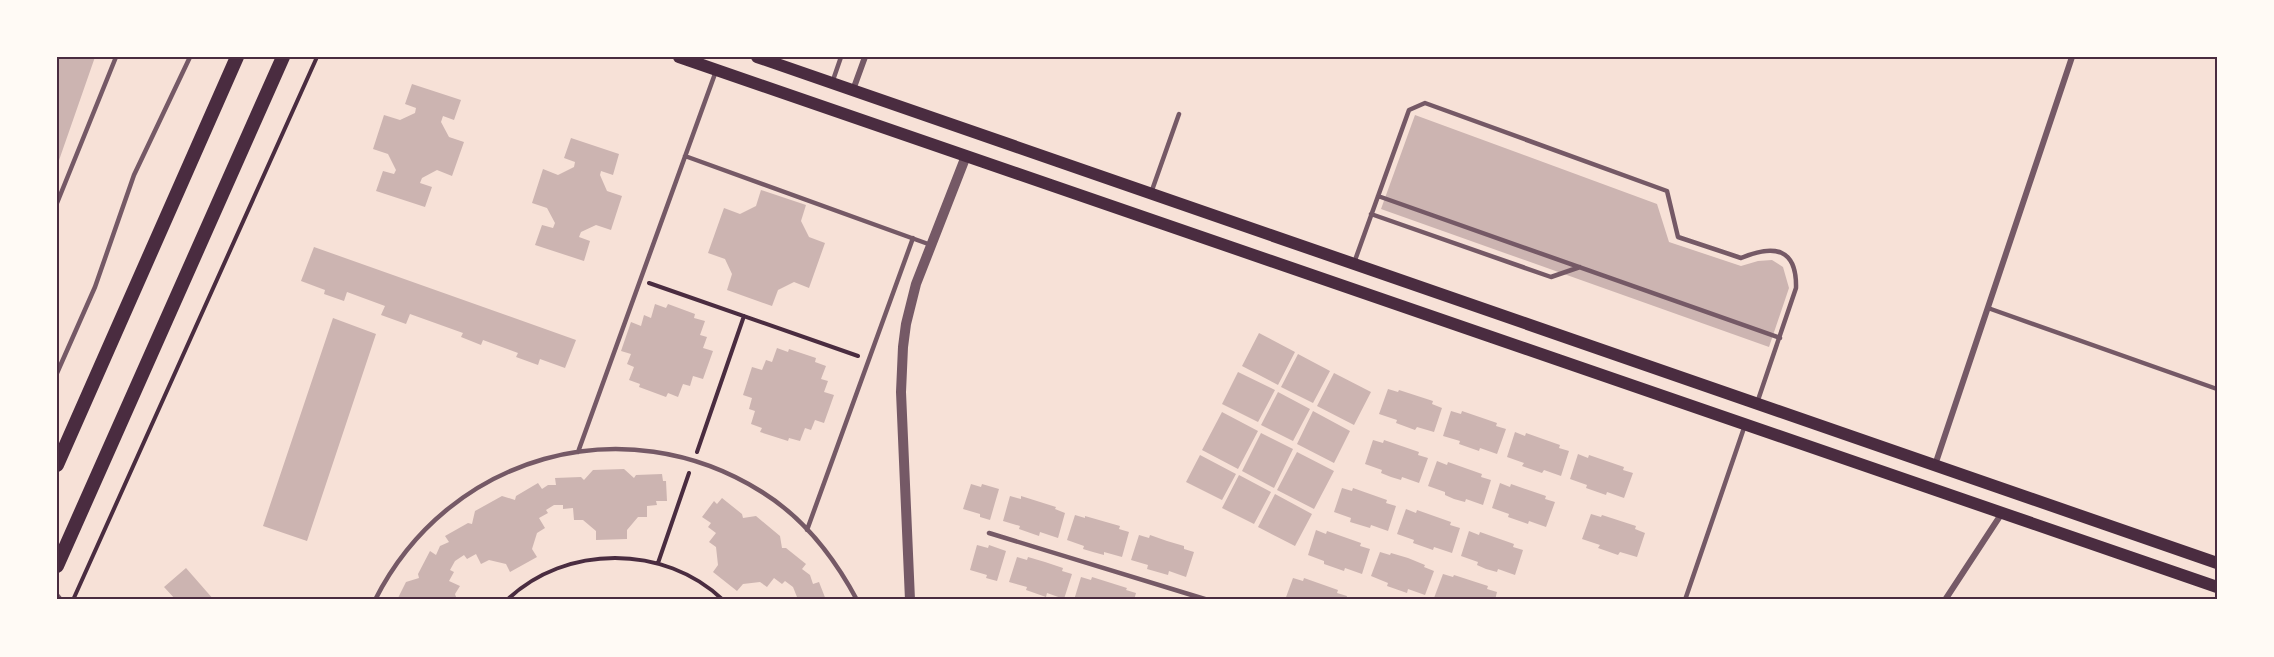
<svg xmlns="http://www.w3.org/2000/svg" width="2274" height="657" font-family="'Source Serif 4',serif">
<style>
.building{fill:#ccb4b1}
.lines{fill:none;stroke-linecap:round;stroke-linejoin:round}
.path{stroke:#4a2c40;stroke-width:4}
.service{stroke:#755966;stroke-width:4.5}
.minor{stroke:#755966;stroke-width:6}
.tertiary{stroke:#755966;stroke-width:10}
.secondary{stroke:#4a2c40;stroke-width:12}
.primary{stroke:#4a2c40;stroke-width:14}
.neatline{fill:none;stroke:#4a2c40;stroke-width:2}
</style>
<rect width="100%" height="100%" fill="#f7e1d7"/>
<path class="building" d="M57,57H95L57,166Z
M412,84L461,100L454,120L443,116L441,122L449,137L464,142L452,176L437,170L422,178L420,183L432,187L425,207L376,191L383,171L394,174L396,170L388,154L373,149L384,115L400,120L415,113L416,108L405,104Z
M1415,115L1657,204L1669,242L1741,266L1758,261L1772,260L1783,267L1789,288L1769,347L1381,209Z
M571,138L619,154L613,175L601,171L600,175L607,191L622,196L611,230L596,225L581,232L579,237L590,241L584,261L535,245L542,225L553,228L555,223L547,208L532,203L543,169L558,175L574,167L575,162L564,158Z
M761,190L806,205L801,221L809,237L825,243L809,288L794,282L778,290L772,306L727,290L732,274L725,259L708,253L724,208L740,214L756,206Z
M314,247L576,340L565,368L540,359L538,365L516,357L518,353L483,340L481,345L461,337L463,333L410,314L406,324L381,315L385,306L347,292L344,301L324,294L325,290L301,281Z
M655,304L666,308L668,304L695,314L694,318L705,321L700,335L707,337L703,348L713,351L703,379L693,376L690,386L683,384L678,397L668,393L666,397L639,387L640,384L629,380L634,367L627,364L631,354L621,351L631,322L641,326L644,315L651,318Z
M333,318L376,334L307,541L263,526Z
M1259,333L1295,352L1278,385L1242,366Z
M777,348L788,352L789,349L816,358L815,362L826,366L821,379L828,381L824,392L834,395L824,423L815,420L811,430L805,428L800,441L789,438L788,441L760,432L762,428L751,424L755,411L749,409L752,398L743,395L752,367L762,370L766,360L772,362Z
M1298,354L1330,371L1313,403L1281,387Z
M1238,372L1275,390L1258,422L1222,404Z
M1334,373L1371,392L1354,425L1317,406Z
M1388,389L1398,392L1399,390L1433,401L1432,404L1442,408L1434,432L1417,427L1415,430L1396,423L1397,420L1379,414Z
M1278,392L1310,409L1293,441L1261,425Z
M1313,411L1350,431L1334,463L1297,444Z
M1451,411L1461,414L1462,411L1497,423L1496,426L1506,429L1497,454L1480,448L1479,451L1459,444L1460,441L1443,436Z
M1222,412L1258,431L1238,469L1202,450Z
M1515,432L1525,436L1526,433L1560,445L1559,448L1569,451L1561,476L1544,470L1542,473L1522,466L1524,463L1507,457Z
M1261,433L1293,449L1274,488L1242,471Z
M1373,440L1383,443L1384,440L1419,452L1418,455L1428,458L1419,483L1402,477L1401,480L1391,477L1381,473L1382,470L1365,464Z
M1297,452L1334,471L1314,509L1277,490Z
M1578,454L1588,458L1589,455L1624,467L1623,470L1633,473L1624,498L1607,492L1606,495L1586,488L1587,485L1570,479Z
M1200,455L1236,474L1222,500L1186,482Z
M1437,461L1447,465L1448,462L1482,474L1481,477L1491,480L1483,505L1466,499L1465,502L1454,499L1445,495V492L1428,486Z
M624,469L634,478L636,475L662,474L663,481H666L667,501H656L657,505L647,506V517H638L627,530V539L596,540V531L583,520H574L573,508L563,509V505H554L546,510L548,513L539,518L545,528L537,533L532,549L537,557L510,572L506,564L489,560L481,564L476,554L467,559L464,555L455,561L450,570L454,572L449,581L460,586L455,594L457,600H397L406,582L419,578L418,574L430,551L436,555L440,546L449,542L445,536L468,523L472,524L475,511L502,496L515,500L516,496L538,483L542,489L548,485H556L555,478L581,477L584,480L593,470Z
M1239,475L1271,492L1254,524L1222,508Z
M1500,483L1510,487L1511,484L1546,496L1545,499L1555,502L1546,527L1529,521L1528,524L1508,517L1509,514L1492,508Z
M971,484L981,487L982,484L999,489L990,520L980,517V514L963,509Z
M1342,488L1352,491L1353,488L1387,500L1386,503L1396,506L1388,531L1371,525L1370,528L1350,522L1351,518L1334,512Z
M1275,494L1312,514L1295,546L1258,527Z
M1010,496L1021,499V496L1056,507L1055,509L1065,513L1058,538L1040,532L1039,536L1019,529L1020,526L1003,521Z
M722,498L742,514L743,518L756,516L780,536L782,548H786L806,564L802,569L810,575L813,584L819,582L826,600H790L797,597L793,587L785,581L782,584L774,578L767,587L760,582L743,584L737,591L713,572L718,565L716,547L709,542L716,533L708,527L711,523L702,517L714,501L717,504Z
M1406,509L1416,513L1417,510L1451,522L1450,525L1460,528L1452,553L1434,547L1433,550L1413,543L1414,540L1397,534Z
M1591,514L1601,517L1602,515L1636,526L1635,529L1645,533L1637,557L1620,552L1618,555L1598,548L1600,545L1582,539Z
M1075,515L1085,518V516L1120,526L1119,529L1129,532L1122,557L1104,552V555L1093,552L1083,549L1084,546L1067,540Z
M1316,530L1326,534L1327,531L1361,543L1360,546L1370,549L1362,574L1345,568L1344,571L1324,564V561L1308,555Z
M1469,531L1479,535L1480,532L1514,544L1513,547L1523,550L1515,575L1498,569L1497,572L1486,569L1477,565L1478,562L1461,556Z
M1139,535L1149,538L1150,535L1167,541L1184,546V549L1194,552L1186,577L1169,571L1168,575L1147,569L1148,565L1131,560Z
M977,545L988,548L989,545L1006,551L997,581L986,578L987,575L970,570Z
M1380,552L1390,555L1391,553L1408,558L1425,565L1424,567L1434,571L1425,595L1408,589L1407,593L1387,586L1388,583L1371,576Z
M1017,557L1027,560L1028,557L1045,562L1063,568L1062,571L1072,574L1064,599L1047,593L1046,597L1026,590L1027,587L1009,582Z
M186,568L214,600H176L164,587Z
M1443,574L1453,577L1454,575L1488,586L1487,589L1497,592L1495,600L1434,598Z
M1081,577L1091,580L1092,577L1127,588L1126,590L1136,593L1134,600H1074Z
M1293,578L1303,581L1304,578L1338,590L1337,593L1347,596L1346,600H1285Z"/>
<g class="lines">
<path class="path" d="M649,283L858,356
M697,452L744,316
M658,563L689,473
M73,600L317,57
M507,600C565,544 665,544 723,600"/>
<path class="service" d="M832,83L841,57
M685,156L931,245
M1151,193L1179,114
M1378,196L1780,338
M57,203L116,57
M1371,214L1551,277L1580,267
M1354,263L1409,110L1425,103L1667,191L1678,237L1741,258C1774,244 1797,248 1796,288L1757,403
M1988,308L2217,389
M57,373L95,287L134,175L190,57
M578,452L716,71
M807,530L913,238
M989,533L1208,600
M57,595L61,600
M375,600C448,455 624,405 762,492C804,518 834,557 857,600
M1685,600L1745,425"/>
<path class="minor" d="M853,90L865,57
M1935,465L2072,57
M1945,600L2002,513"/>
<path class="tertiary" d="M910,600L901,392L903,347L906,324L916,284L966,156"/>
<path class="secondary" d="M679,57L2217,587
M757,57L2217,563"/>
<path class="primary" d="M57,465L237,57
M57,566L283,57"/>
</g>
<rect width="2274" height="657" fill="none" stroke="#fffaf5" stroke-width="117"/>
<rect x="58" y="58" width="2158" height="540" class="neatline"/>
</svg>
